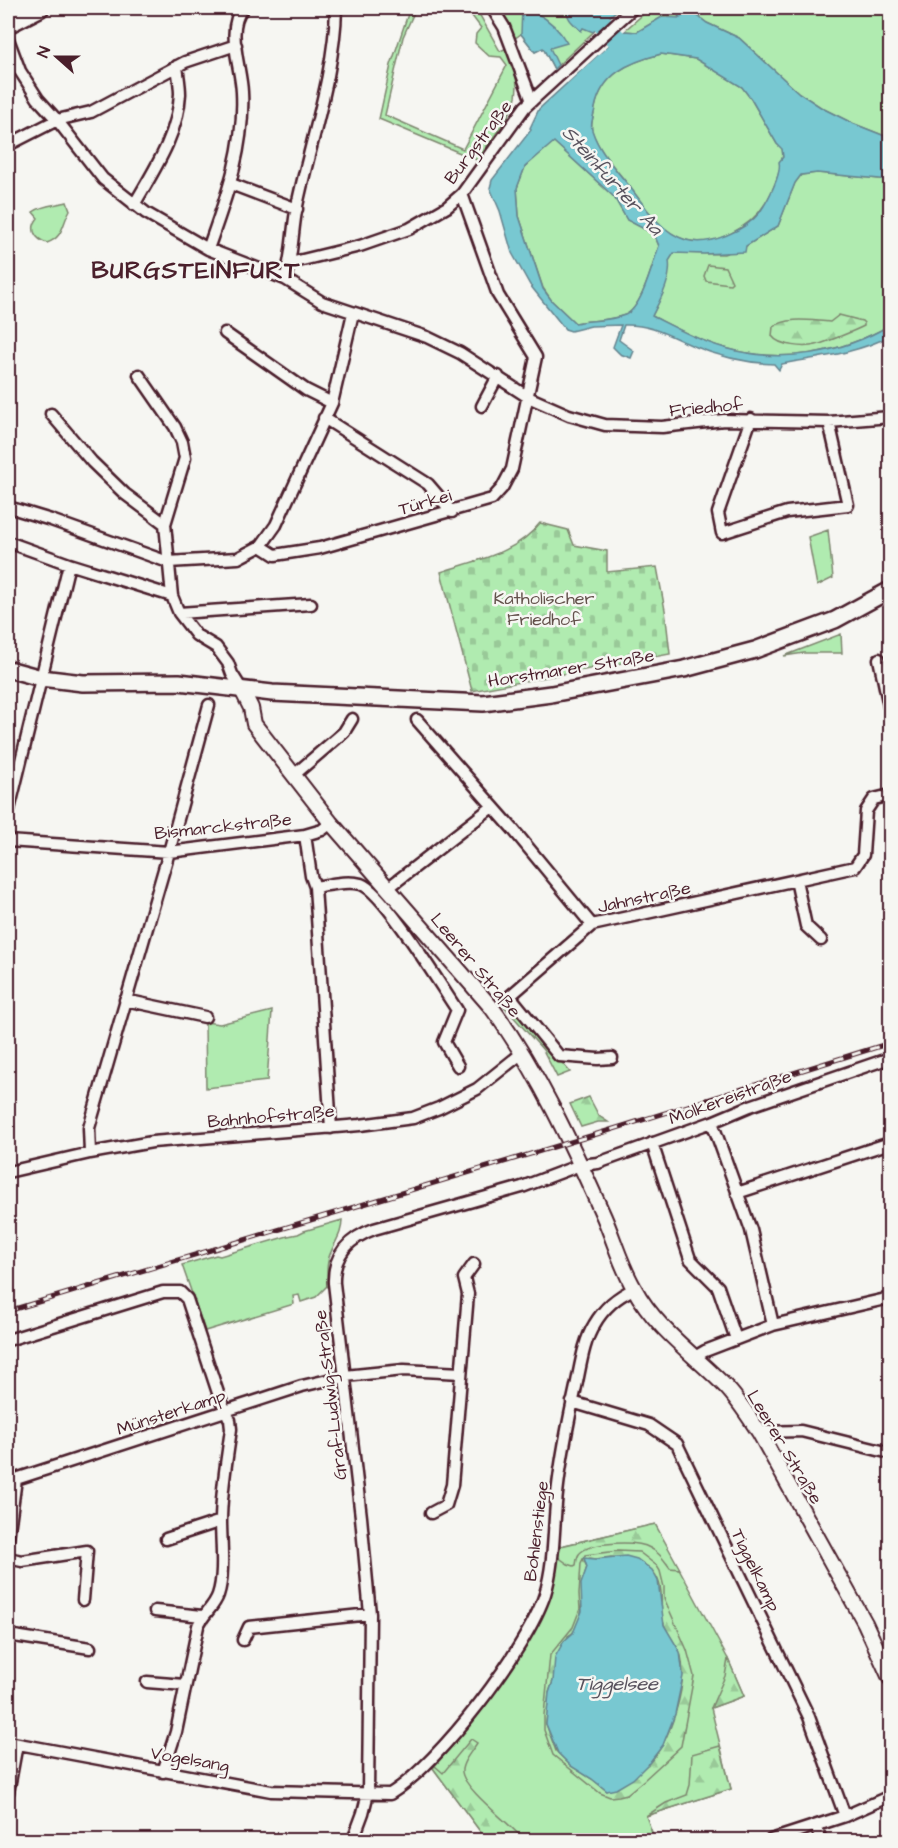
<svg xmlns="http://www.w3.org/2000/svg" width="898" height="1848" font-family="'Architects Daughter',sans-serif">
<style>
.green{fill:#b0ebb0;stroke:#7d856e;stroke-width:1.5}
.forest{fill:url(#forest-firs);stroke:#7d856e;stroke-width:1.5;fill-rule:evenodd}
.cemetery{fill:url(#cemetery-stones);stroke:#7d856e;stroke-width:1.5}
.water{fill:#78c8d1;stroke:#66848f;stroke-width:1.5;fill-rule:evenodd}
.pier{fill:#f6f6f2}
.lines{fill:none;stroke-linecap:round;stroke-linejoin:round}
.river{stroke:#78c8d1;stroke-width:20}
.minor-casing{stroke:#4a1f2b;stroke-width:15}
.tertiary-casing{stroke:#4a1f2b;stroke-width:18}
.secondary-casing{stroke:#4a1f2b;stroke-width:20}
.minor{stroke:#f6f6f2;stroke-width:10}
.tertiary{stroke:#f6f6f2;stroke-width:14}
.secondary{stroke:#f6f6f2;stroke-width:15}
.rail-casing{stroke:#4a1f2b;stroke-width:5}
.rail{stroke:#f6f6f2;stroke-width:3;stroke-dasharray:9;stroke-linecap:butt}
.labels{text-anchor:middle;stroke-width:5;stroke-linejoin:round;paint-order:stroke}
.street-label{font-size:18px;fill:#4a1f2b;stroke:#f6f6f2}
.park-label{font-size:18px;fill:#64524c;stroke:#f6f6f2}
.water-label{font-size:20px;font-style:italic;fill:#58525d;stroke:#f6f6f2}
.district-label{font-size:24px;font-weight:bold;letter-spacing:1.5px;fill:#4a1f2b;stroke:#f6f6f2}
</style>
<defs>
<pattern id="forest-firs" width="22" height="20" patternUnits="userSpaceOnUse" patternTransform="scale(1.5)"><rect width="22" height="20" fill="#b0ebb0"/><path d="M5 1l3.5 6h-7zM16 11l3.5 6h-7z" fill="#99c998"/></pattern>
<pattern id="cemetery-stones" width="16" height="16" patternUnits="userSpaceOnUse" patternTransform="scale(1.5)"><rect width="16" height="16" fill="#b0ebb0"/><path d="M2 7V4a2 2 0 0 1 4 0v3zM10 15v-3a2 2 0 0 1 4 0v3z" fill="#99c998"/></pattern>
</defs>
<rect width="100%" height="100%" fill="#f6f6f2"/>
<filter id="ink" filterUnits="userSpaceOnUse"><feTurbulence type="fractalNoise" baseFrequency=".0167" numOctaves="2"/><feDisplacementMap in="SourceGraphic" scale="12" xChannelSelector="R" yChannelSelector="G"/><feConvolveMatrix kernelMatrix="1 2 1 2 8 2 1 2 1" color-interpolation-filters="sRGB"/></filter>
<g filter="url(#ink)">
<path class="green" d="M410,8H416L403,37L385,115L463,149L507,65L501,57L489,56L475,43L476,34L481,28L466,8H474L478,12L500,51L507,48C514,65 521,86 514,104C509,118 487,146 477,160L379,119L391,65Z
M496,8H619L554,69L543,48L535,52L521,34L514,39Z
M663,8H672L681,18L662,17L637,32L624,31L647,11L651,14H656Z
M682,8H890V138L852,123L822,108L799,93L739,38L707,23L695,14Z
M661,54L696,59L742,87L751,99L777,144L782,148C786,161 772,193 765,204C751,227 713,248 686,240C661,233 645,207 630,187C617,170 599,152 592,131C590,124 594,115 595,108C602,73 630,62 661,54Z
M553,141L614,197L627,220L654,234L659,246C653,262 642,309 625,315C609,321 592,320 575,323L552,301L543,288L519,216L517,188L525,167Z
M817,173L890,180V325C841,354 780,364 725,348C700,341 675,328 652,316L663,293L668,261L674,253L724,254L746,246L778,226L795,183L801,175Z
M67,202L70,210C62,224 64,237 47,243C35,239 29,229 38,218L33,212C42,205 56,205 67,202Z
M828,530L833,578L817,586L808,537Z
M841,634L842,653H804L784,656Z
M272,1011L267,1081L206,1088L205,1022L220,1024Z
M342,1220C342,1233 336,1240 331,1252C326,1262 327,1275 327,1286L316,1297L301,1302L299,1295L293,1296L294,1304L205,1331L182,1265L216,1255L220,1256L288,1236L298,1234L304,1231Z
M655,1524L728,1659L744,1696L711,1708L731,1789L646,1816L655,1840H504L503,1837L485,1838L433,1768L463,1732L501,1683L535,1627L543,1612L561,1546Z"/>
<path class="forest" d="M708,265L725,267L732,282L730,284L706,281L704,276Z
M839,315L862,321L864,323V326C854,331 827,342 816,345C804,348 779,346 772,336L773,327C789,316 811,321 830,322Z
M506,999L570,1072L557,1077L543,1050L502,1004Z
M589,1097L599,1116L608,1122H598L581,1127L570,1104Z
M655,1524L680,1569L670,1568C664,1560 659,1552 650,1548C637,1540 593,1542 581,1552C577,1555 577,1559 576,1565L574,1566L568,1564L558,1557L561,1546Z
M618,1551L639,1552L657,1566L660,1571L664,1587V1598L687,1650L694,1676L681,1746L644,1780L627,1794L619,1796L610,1797L600,1793L553,1755L544,1730V1715L550,1655L573,1627L580,1609L579,1594L581,1563L585,1555ZM611,1557C635,1559 658,1563 661,1592C662,1603 660,1614 664,1624C668,1636 678,1645 681,1656C688,1685 670,1742 649,1763C638,1774 620,1782 607,1791L592,1779L571,1766L556,1751L546,1724L549,1693L568,1636C585,1627 581,1602 582,1586C582,1580 585,1573 587,1567L584,1561L590,1558L596,1559Z
M728,1659L744,1696L711,1708L725,1676Z
M471,1739L477,1743C472,1751 461,1763 462,1772C464,1789 507,1821 519,1835L517,1840H504L503,1837L485,1838L433,1768L435,1766L443,1773Z
M720,1746L731,1789L646,1816L666,1803L687,1795L690,1785L692,1754Z"/>
<path class="cemetery" d="M540,523L568,530L574,545L607,551V572L657,567L665,610L670,654L472,691L441,572C476,560 516,554 540,523Z"/>
<path class="water" d="M522,8H538L536,13C550,20 559,29 567,43L550,48L558,65L554,69L543,48L535,52L521,34Z
M566,8H619L593,32L583,28L581,31C572,22 568,21 566,8Z
M672,8H678L685,13L695,14L707,23L739,38L799,93L822,108L852,123L890,138V180L817,173L801,175L795,183L778,226L746,246L745,252L704,254L674,253L669,261C672,279 660,300 652,316C676,328 700,341 725,348C781,364 841,354 890,325V336C855,354 820,357 782,364L779,370L774,364C746,363 717,356 691,345C668,335 650,324 624,325L619,340L634,351L631,358L620,354L613,347L621,325L591,326L571,331L565,329L530,285L512,253L500,211L490,188L492,180L531,130L530,128L539,109L624,31L637,32L662,17L680,18ZM661,54L696,59L742,87L751,99L777,144L782,149L783,157L779,162C782,174 767,202 760,212C746,230 709,247 686,240C661,232 645,207 630,187C616,170 599,152 592,130C590,124 594,115 595,108C602,73 630,62 661,54ZM554,142L614,197L627,220L654,234L659,246C653,262 642,309 625,315C609,321 592,320 575,323L552,301L543,289L519,216L517,188L525,167Z
M626,1556L637,1559L652,1570L658,1581L664,1625L680,1652L683,1676L675,1714L663,1745L649,1763L633,1779L616,1789L607,1791L592,1779L571,1766L558,1753L546,1724L549,1693L553,1681L555,1657L564,1641L573,1633L582,1611L581,1584L587,1567L584,1558L596,1559Z"/>
<path class="pier" d="M628,28L624,31L567,83L565,81L622,29Z"/>
<g class="lines">
<path class="river" d="M588,8L625,48L636,42"/>
<defs>
<path id="minor" d="M492,8L504,27L532,101
M8,39L20,71L38,99L57,120L103,179L146,213L208,249L285,279L322,302L427,337L460,353L528,397L569,415L605,425L662,427L724,420L829,422L890,417
M8,145L57,120L91,112L185,62L236,45
M231,184L297,209
M134,205C154,170 178,135 180,94C180,85 178,75 177,66
M208,249C226,198 245,148 242,92C241,67 225,27 243,8
M290,263L360,246L409,229L447,207L462,194L525,107L633,8
M285,279C293,255 292,230 297,206C310,143 335,72 336,8
M225,333L306,390L332,403
M139,375L175,427L182,442L185,458L165,524L172,596L179,613L196,635L216,647L228,663L232,674L242,690
M482,406L498,376
M51,414L92,462L125,494L165,524
M324,418L428,484L452,512
M751,419L718,513L722,533L787,512L848,505L829,422
M8,507L51,520L168,562L238,558L261,546L276,525L332,403L353,313
M8,542L69,564L172,596
M261,546L275,555L320,548L492,499L502,488L512,469L536,357L498,295L462,194
M179,613L311,604
M879,659L890,711
M417,720L512,828L592,925
M294,775L344,732L352,719
M8,814L69,564
M305,835L311,876L315,887L331,1128
M8,841L169,852L305,835L322,830L331,823
M796,880L806,926L821,940
M315,887C328,885 348,880 361,884C384,892 440,985 457,1010L444,1042L458,1066
M388,888L492,807
M125,1000L205,1017
M612,1058L598,1059L559,1056L510,996L592,925L855,867L863,855L866,811L874,799L890,795
M712,1122L751,1230L773,1325
M652,1143L690,1259L718,1287L736,1339
M90,1153L89,1128L169,852L209,705
M8,1172L90,1153L152,1142L360,1125L413,1118L439,1108L477,1089L522,1053
M737,1193L890,1143
M8,1340L163,1292H180L187,1299L219,1396L230,1420L231,1429C227,1459 221,1491 221,1521C221,1542 225,1575 218,1595C214,1607 203,1614 198,1626L176,1732L163,1772
M693,1358L705,1351L773,1325L890,1298
M572,1402L649,1425L677,1444L809,1717L845,1816
M759,1432L801,1431L890,1453
M8,1479H16L302,1386L345,1376L404,1370L461,1373
M431,1513L446,1505L452,1485L468,1294L464,1278L474,1264
M8,1538L16,1479
M166,1539L221,1521
M8,1558L22,1561L87,1551L83,1600
M155,1611L202,1616
M8,1635L90,1648
M243,1640L249,1627L370,1614
M147,1682L185,1685
M8,1742L271,1791L390,1794C440,1763 527,1649 545,1594C555,1561 553,1527 557,1494C561,1457 569,1418 577,1382C581,1363 584,1341 594,1325C603,1309 618,1296 634,1289
M8,1793L17,1744
M816,1826L821,1840
M353,1840L363,1813L368,1793L370,1614L361,1517L334,1283C333,1255 349,1238 374,1229L522,1187L580,1165L598,1163L712,1122L750,1106L890,1058
M771,1840L845,1816L890,1796"/>
<path id="tertiary" d="M242,690L251,708L254,724L331,823L492,1008C538,1071 572,1145 604,1217C614,1240 621,1266 634,1288C656,1329 695,1355 727,1388C739,1401 749,1417 759,1432L865,1623L890,1678"/>
<path id="secondary" d="M8,25L41,8
M8,669L41,678L83,683L179,682L272,693L483,703L551,694L684,669L755,650L835,620L890,590"/>
</defs>
<use href="#minor" class="minor-casing"/>
<use href="#tertiary" class="tertiary-casing"/>
<use href="#secondary" class="secondary-casing"/>
<use href="#minor" class="minor"/>
<use href="#tertiary" class="tertiary"/>
<use href="#secondary" class="secondary"/>
<defs>
<path id="rail" d="M8,1311L607,1131L890,1043"/>
</defs>
<use href="#rail" class="rail-casing"/>
<use href="#rail" class="rail"/>
</g>
</g>
<g class="labels">
<g class="street-label">
<text transform="translate(478 142) rotate(-53)" y="6">Burgstraße</text>
<text transform="translate(706 407) rotate(-5)" y="6">Friedhof</text>
<text transform="translate(425 502) rotate(-16)" y="6">Türkei</text>
<text transform="translate(571 668) rotate(-9)" y="6">Horstmarer Straße</text>
<text transform="translate(223 826) rotate(-6)" y="6">Bismarckstraße</text>
<text transform="translate(644 897) rotate(-12)" y="6">Jahnstraße</text>
<text transform="translate(476 965) rotate(50)" y="6">Leerer Straße</text>
<text transform="translate(730 1097) rotate(-20)" y="6">Molkereistraße</text>
<text transform="translate(271 1116) rotate(-5)" y="6">Bahnhofstraße</text>
<text transform="translate(330 1395) rotate(-97)" y="6">Graf-Ludwig-Straße</text>
<text transform="translate(171 1412) rotate(-18)" y="6">Münsterkamp</text>
<text transform="translate(785 1447) rotate(59)" y="6">Leerer Straße</text>
<text transform="translate(536 1531) rotate(-83)" y="6">Bohlenstiege</text>
<text transform="translate(756 1570) rotate(64)" y="6">Tiggelkamp</text>
<text transform="translate(190 1759) rotate(10)" y="6">Vogelsang</text>
</g>
<g class="park-label">
<text x="544" y="604">Katholischer<tspan x="544" dy="21">Friedhof</tspan></text>
</g>
<g class="water-label">
<text transform="translate(613 180) rotate(48)" y="7">Steinfurter Aa</text>
<text x="617" y="1690">Tiggelsee</text>
</g>
<g class="district-label">
<text x="196" y="278">BURGSTEINFURT</text>
</g>
</g>
<rect width="898" height="1848" fill="none" stroke="#f6f6f2" stroke-width="30"/>
<rect x="15" y="15" width="868" height="1818" fill="none" stroke="#4a1f2b" stroke-width="2" filter="url(#ink)"/>
<g transform="translate(57 57) rotate(291)" stroke="#f6f6f2" stroke-width="4.5" paint-order="stroke">
<path d="M0-4.5L10 22L0 15L-10 22Z" fill="#4a1f2b"/>
<text y="-9" font-size="16" font-weight="bold" text-anchor="middle" fill="#4a1f2b">N</text>
</g>
</svg>
